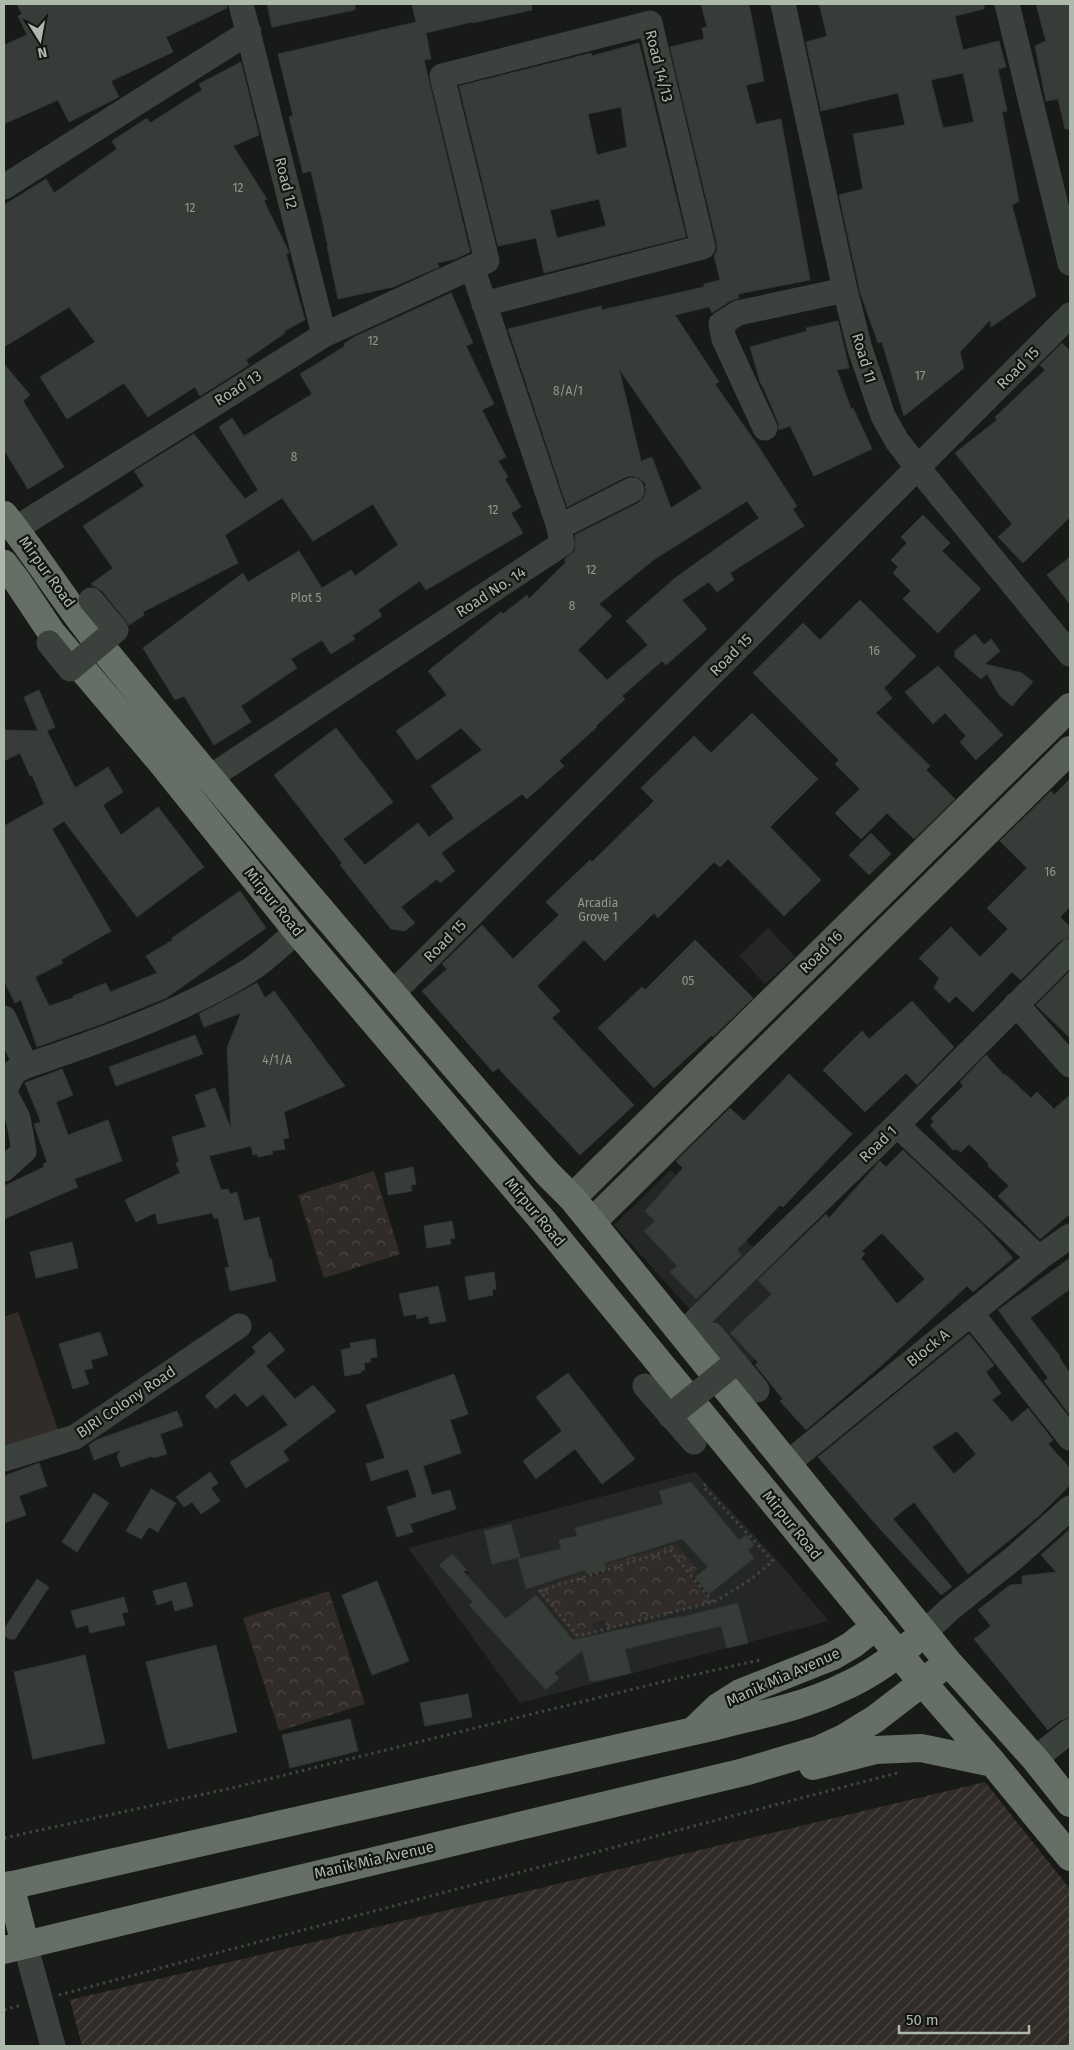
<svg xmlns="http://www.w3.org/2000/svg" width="1074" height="2050" font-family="'Fira Sans',sans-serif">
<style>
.built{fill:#242725;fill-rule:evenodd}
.forest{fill:url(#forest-crowns)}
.garden{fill:url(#garden-furrows)}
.pitch{fill:#322c28}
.building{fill:#383c39;stroke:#323633;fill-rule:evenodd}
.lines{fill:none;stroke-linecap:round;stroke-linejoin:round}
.path{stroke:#40463f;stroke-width:3;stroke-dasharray:2.5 4;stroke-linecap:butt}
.minor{stroke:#3b413c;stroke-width:25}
.major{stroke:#565d56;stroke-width:28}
.highway{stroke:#666f66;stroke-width:28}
.minor-bridge{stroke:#3b413c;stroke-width:25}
.labels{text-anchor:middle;stroke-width:4.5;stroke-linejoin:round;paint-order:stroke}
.number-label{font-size:12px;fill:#8f9a8e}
.street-label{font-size:15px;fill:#acb9ab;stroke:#131513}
</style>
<defs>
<pattern id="forest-crowns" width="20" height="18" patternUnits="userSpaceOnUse" patternTransform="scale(1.25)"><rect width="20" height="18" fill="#322c28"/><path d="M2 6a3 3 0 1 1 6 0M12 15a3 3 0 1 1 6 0" fill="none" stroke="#4d4844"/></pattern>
<pattern id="garden-furrows" width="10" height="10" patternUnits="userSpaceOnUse" patternTransform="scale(1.25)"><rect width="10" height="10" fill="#322c28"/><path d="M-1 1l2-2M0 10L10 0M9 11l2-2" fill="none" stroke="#4d4844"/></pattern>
</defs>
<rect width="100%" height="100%" fill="#181a18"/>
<path class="built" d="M768,928L795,957L765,984L739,956Z
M671,1170L757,1251L693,1313L614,1225Z
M784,1244L828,1291L747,1367L706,1324Z
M695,1472L776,1559L829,1621L520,1703L408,1548ZM691,1482L739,1540L746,1535L754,1545L704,1588L695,1577L708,1567L682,1539L605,1563L606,1570L586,1574L585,1570L526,1588L518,1559L561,1549L559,1540L577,1536L576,1528L663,1504L659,1491ZM511,1524L520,1557L492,1563L484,1531ZM452,1554L469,1573L457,1584L439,1565ZM606,1564L712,1602L607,1628L604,1620L592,1624L582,1573L585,1578L607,1572ZM482,1593L559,1678L546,1689L469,1605ZM536,1595L582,1651L560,1668L515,1612ZM717,1609L747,1643L727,1648ZM692,1614L696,1631L625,1649L630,1673L591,1682L583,1656L593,1652L590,1636Z"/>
<path class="forest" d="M374,1171L400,1254L324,1278L298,1195Z
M676,1544L697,1569L691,1577L712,1602L607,1629L604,1620L592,1624L595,1633L576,1639L537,1590L582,1573L585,1578L607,1572L606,1564Z
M329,1591L365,1704L279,1731L243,1618Z"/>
<path class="garden" d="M985,1782L1070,1889V2046H82L70,2000Z"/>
<path class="pitch" d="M18,1312L58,1430L4,1449V1317Z"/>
<path class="building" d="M17,4H227V8L166,37L173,52L111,81L119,97L69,122L58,100L4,124V45L27,35L18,16L22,14Z
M267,4H355V10L272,27Z
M412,4H531L532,10L472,23V22L426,33L431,59L424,60L470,252L455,259L437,263L439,267L393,287L338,299L327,246H328L311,171L303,173L289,117L293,116L278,54L416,22Z
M701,4H749L764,81L746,85L756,124L781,119L810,280L738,294L739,298L730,301L712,313L709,307L675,315L719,382L715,384L758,446L797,506L793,509L804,526L730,573L734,580L717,592L709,582L682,600L707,629L666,665L662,661L622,696L625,699L596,726L597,727L559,761L564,766L527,799L522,794L441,853L455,871L440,883L437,879L401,907L415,923L405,931L391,929L340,865L342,863L274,775L336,728L393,802L343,839L365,865L418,823L429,837L454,818L431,786L482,750L461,728L417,760L396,731L447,695L428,671L501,612L503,614L527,595L529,599L566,562L564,560L575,550V535L638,503L644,497L646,490L645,483L639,478L632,476L626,477L567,507L508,329L601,306L602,310L704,287V284L720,280L714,256L717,251V244L670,47L704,39L702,28L707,27ZM619,369L702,488L671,508L652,457L641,461ZM747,501L759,518L675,578L626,621L648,645L607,680L578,650L612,616L599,604L655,559Z
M819,4H984V9L955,16L963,50L999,41L1006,67L998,69L1007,111L1002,112L1019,201L1012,205L1036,296L991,327L990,320L960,352L964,368L904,416L882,342L878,343L860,292L839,195L863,189L853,134L905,125L898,93L821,111L806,42L827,36ZM963,73L974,122L943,128L931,80Z
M1036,4H1070V129H1065L1058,99L1046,101L1035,46L1046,41Z
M639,43L686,237L544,273L536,238L498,246L459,86L591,53L592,56ZM621,107L627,147L597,155L588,114ZM599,199L606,226L557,238L550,210Z
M241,62L259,135L233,146L267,199L264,201L287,248L289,253L286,254L305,320L284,331L285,333L246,360L249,365L200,396L195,387L148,417L124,383L67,419L40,377L95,342L69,307L4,347V205L46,179L54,193L117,149L112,141L147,118L150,123L202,90L199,84Z
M451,293L473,343L466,346L494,404L482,410L506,457L498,461L508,477L505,479L521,507L511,513L523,533L426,590L420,581L378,610L382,616L352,636L355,639L331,654L322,640L291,659L297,668L241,706L251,722L214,745L184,696L175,700L143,648L243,573L248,582L299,551L322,588L351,570L355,576L398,545L373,504L313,541L282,498L225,535L238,563L143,612L144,615L129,625L102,591L91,584L113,568L83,526L144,486L134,471L194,434L245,499L258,490L219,427L232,418L244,436L312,394L300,374L345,346L344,344L354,337Z
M838,321L849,368L837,370L851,409L853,408L872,449L814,476L790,426L779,430L778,422L764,389L760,382L750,347L807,331L806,328Z
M1062,343L1070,351V517L1023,563L998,537L1012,524L955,453L997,420L995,417L1045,370L1040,365Z
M4,364L30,395L23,401L64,467L28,489L4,450Z
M923,515L950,543L942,551L981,589L938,633L903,599L911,591L893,573L898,567L891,560L907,543L901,537Z
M1070,557V604L1047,575Z
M860,600L916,656L884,688L892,698L876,713L930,766L926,770L955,799L914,839L887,813L861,839L835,813L860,789L835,764L839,760L753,673L803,623L820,640Z
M975,634L984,645L991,639L1000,651L985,664L1022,673L1033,682L1012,706L1000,696L987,674L981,679L955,657V651Z
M938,666L1003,735L976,760L960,742L966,736L945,713L933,724L905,692Z
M39,690L55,727L47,731L75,788L108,767L123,792L103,805L121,835L158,807L204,867L137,917L64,821L52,829L111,931L61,960L63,963L35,977L49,1006L73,998V996L106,983L110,992L157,973L146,956L173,940L172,938L240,891L266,928L166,998L107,1022L37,1047L21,1000L15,1003L4,981V826L44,804L32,775L30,776L20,753L4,761V730L38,731L24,697Z
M752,713L818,779L770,827L821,880L784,916L728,859L720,867L714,862L658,918L654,913L605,961L584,940L537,986L560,1011L552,1018L634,1105L580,1155L498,1068L493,1072L422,991L447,969L442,964L482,925L513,959L559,915L546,902L590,860L592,862L654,801L641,788L694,736L711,753Z
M1070,779V907L1060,917L1070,927V937L1060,941L1021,980L1012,972L973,1012L956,996L949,1003L934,988L939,978L919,958L951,927L980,957L1008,929L987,908L1027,868L1000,841L1051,791L1054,795Z
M871,833L891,854L869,875L849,855Z
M695,940L753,998L713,1037L712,1035L654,1088L598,1028L642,987L645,990Z
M1070,971V1038L1036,1005Z
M257,983L265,998L274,991L345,1086L284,1112L289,1138L283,1139L285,1149L272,1151L273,1154L258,1157L257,1154L253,1155L251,1146L209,1156L221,1190L228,1189L230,1194L237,1192L244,1221L259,1217L269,1259L271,1258L276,1281L230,1291L225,1268L229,1267L218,1218H214L212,1213L158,1224L155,1213L136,1222L125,1200L180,1173L176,1163L179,1162L172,1137L206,1127L195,1095L215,1088L231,1129L227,1048L241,1013L204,1027L199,1014Z
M912,1001L954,1047L917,1085L906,1073L865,1112L823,1070L862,1031L869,1039Z
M195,1035L203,1054L116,1086L109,1067Z
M986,1055L1004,1075L1005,1074L1031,1098L1037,1092L1054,1109L1070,1095V1214L1040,1239L998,1196L1009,1186L988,1166L989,1164L969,1144L961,1152L956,1149L953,1150L930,1125L934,1122L931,1118L963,1086L960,1082Z
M62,1069L73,1095L56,1102L68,1135L108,1120L122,1161L74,1179L78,1187L4,1219V1186L44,1167L43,1164L47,1162L34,1124L41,1122L25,1083Z
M789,1074L852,1134L783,1207L780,1205L737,1250L742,1255L696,1299L670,1272L677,1266L644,1231L655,1221L645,1211L683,1168L676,1161L730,1108L744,1121Z
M903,1150L984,1226L1013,1258L973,1292L967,1286L883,1364L806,1430L780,1401L783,1399L755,1365L758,1362L730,1333L772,1294L758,1280L826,1214L829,1218L880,1161L886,1167ZM882,1233L925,1279L897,1304L861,1258L865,1254L862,1251Z
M413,1167L416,1184L411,1185L412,1191L388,1195L385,1173Z
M452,1221L455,1238L450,1239L451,1244L427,1248L424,1226Z
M72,1242L78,1268L36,1278L30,1252Z
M1070,1258V1289L1030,1318L1060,1356L1059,1357L1070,1373V1415L1044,1381L1048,1378L998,1310Z
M494,1272L496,1289L492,1290L493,1295L469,1300L465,1277Z
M438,1286L446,1321L430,1324L428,1316L417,1319L416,1314L404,1316L399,1294Z
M100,1332L108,1355L91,1360L93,1368L84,1370L89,1384L73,1389L59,1344Z
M270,1332L285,1350L266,1366L295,1399L313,1385L336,1411L283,1451L289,1460L246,1488L230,1462L288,1425L263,1394L247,1407L235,1393L216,1409L205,1396L256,1352L252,1347Z
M969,1334L994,1365L986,1372L1001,1393L992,1400L1012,1422L1028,1408L1053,1440L1048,1444L1070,1468V1485L1039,1516L968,1574L914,1502L893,1519L952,1587L941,1595L880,1529L818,1457ZM957,1431L976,1454L954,1474L932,1447Z
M375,1339L377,1357L370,1358L371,1362L364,1363L365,1370L361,1371V1373L345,1376L341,1350L351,1348L350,1343Z
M568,1373L635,1459L602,1484L575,1449L536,1479L523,1461L562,1431L536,1397Z
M454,1374L468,1414L450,1420L461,1453L423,1466L432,1495L450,1490L456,1509L410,1524L413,1532L397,1537L387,1507L417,1497L408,1469L371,1481L366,1464L385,1458L366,1405Z
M177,1411L183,1426L160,1434L167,1454L153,1458L152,1456L121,1467L117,1456L121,1450L94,1460L89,1445L96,1440Z
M39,1463L47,1486L19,1496L26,1515L4,1523V1476Z
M210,1472L218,1483L211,1488L220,1501L201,1514L192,1502L184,1507L176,1497Z
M691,1482L739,1540L746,1535L754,1545L748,1550L754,1558L709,1594L695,1577L708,1567L682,1539L605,1563L606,1570L586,1574L585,1570L526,1589L518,1559L561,1549L559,1540L577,1536L575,1528L663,1504L659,1491Z
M151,1489L176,1503L158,1532L149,1527L141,1539L126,1531Z
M94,1493L109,1503L77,1552L62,1542Z
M511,1524L520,1557L492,1564L484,1531Z
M1070,1529V1717L1061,1720L1048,1730L974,1639L991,1626L978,1610L1010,1585L1022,1584V1576L1056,1572L1041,1555Z
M452,1554L467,1570L463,1571L506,1619L536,1595L573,1640L682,1616L678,1618L738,1603L748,1643L727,1648L721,1626L625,1649L631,1673L596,1681H590L582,1651L554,1673L559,1678L546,1690L469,1605L473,1602L439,1565Z
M37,1579L49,1587L15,1639H9L4,1636V1629Z
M377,1581L409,1661L372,1675L342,1595Z
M186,1582L193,1606L175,1611L172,1600L157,1605L153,1591Z
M124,1597L128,1612L122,1613L125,1625L90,1633L88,1625L76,1628L71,1611Z
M216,1645L237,1732L168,1749L146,1662Z
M85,1655L105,1743L33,1759L14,1672Z
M468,1694L472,1717L425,1726L420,1703Z
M350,1719L358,1751L290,1768L282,1735Z"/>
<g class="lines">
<path class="path" d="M706,1484L703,1486L773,1561L750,1580L716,1601L713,1602L578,1636L540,1591L670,1550L713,1602
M4,1838L232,1788L666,1681L760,1660
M59,1995L694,1826L901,1772
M4,2010L21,2005"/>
<path class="minor" d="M241,4L324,335
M783,4L845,290L860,349L883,416L897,441L918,468L1070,654
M1007,4L1070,263
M4,187L249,32
M765,428L724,339L721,324L738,313L845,290
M559,527L632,490
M15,529L324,335L472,267
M209,778L562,544L559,527L472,267L487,261L442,76L650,23L703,247L484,304
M392,994L1070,315
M1016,1004L1070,1065
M4,1018L26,1066
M4,1091L15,1071L26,1066C102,1040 181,1013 250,970C267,959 282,944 297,931
M897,1125L1039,1258
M4,1169L24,1151L18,1118L4,1091
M971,1313L1070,1438
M682,1334L897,1125L1070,951
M712,1335L757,1390
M645,1386L694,1442
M4,1459L75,1437L239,1326
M788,1463L1039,1258L1070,1236
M925,1632L951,1608L1014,1558L1070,1508
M1035,1759L1070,1731
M25,1944L53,2046"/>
<path class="major" d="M572,1198L1070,707
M592,1222L1070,750"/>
<path class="highway" d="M4,515C36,555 63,599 95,639C243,820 394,997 547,1173L572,1198L948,1662L1035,1759L1070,1803
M4,564L17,581L51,632L161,762L297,931L544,1222L863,1611L923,1683L993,1763L1070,1857
M694,1730L718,1707L740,1693L833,1656L852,1645L876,1626
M813,1766L876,1750L921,1748L993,1763
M10,1885L25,1944
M4,1887L716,1726C758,1715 802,1707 841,1688C867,1677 891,1660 912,1643
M4,1950L744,1772L818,1750L844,1738L875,1719L936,1672"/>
<path class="minor-bridge" d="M49,643L70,669L116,630L91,600
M670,1416L735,1363"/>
</g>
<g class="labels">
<g class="number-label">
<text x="238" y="192">12</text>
<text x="190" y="212">12</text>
<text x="373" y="345">12</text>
<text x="920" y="380">17</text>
<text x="568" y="395">8/A/1</text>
<text x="294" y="461">8</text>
<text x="493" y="514">12</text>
<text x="591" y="574">12</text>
<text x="306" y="602">Plot 5</text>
<text x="572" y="610">8</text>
<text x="874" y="655">16</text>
<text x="1050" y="876">16</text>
<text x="598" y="907">Arcadia<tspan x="598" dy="14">Grove 1</tspan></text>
<text x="688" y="985">05</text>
<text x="277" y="1064">4/1/A</text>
</g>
<g class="street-label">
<text transform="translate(659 66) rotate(76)" y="5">Road 14/13</text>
<text transform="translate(286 183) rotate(76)" y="5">Road 12</text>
<text transform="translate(864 358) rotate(73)" y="5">Road 11</text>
<text transform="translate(1018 368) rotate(-45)" y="5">Road 15</text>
<text transform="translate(238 388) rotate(-32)" y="5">Road 13</text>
<text transform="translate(47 572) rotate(54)" y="5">Mirpur Road</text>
<text transform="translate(491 592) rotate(-33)" y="5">Road No. 14</text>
<text transform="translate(731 655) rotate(-45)" y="5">Road 15</text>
<text transform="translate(274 902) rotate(51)" y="5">Mirpur Road</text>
<text transform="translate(445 941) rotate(-45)" y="5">Road 15</text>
<text transform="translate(821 952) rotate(-45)" y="5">Road 16</text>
<text transform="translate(878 1144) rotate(-44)" y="5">Road 1</text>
<text transform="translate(535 1212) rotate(50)" y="5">Mirpur Road</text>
<text transform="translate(928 1348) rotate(-39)" y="5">Block A</text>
<text transform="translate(126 1402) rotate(-34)" y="5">BJRI Colony Road</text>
<text transform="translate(792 1525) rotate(51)" y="5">Mirpur Road</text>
<text transform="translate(783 1677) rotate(-24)" y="5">Manik Mia Avenue</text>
<text transform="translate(374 1860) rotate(-13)" y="5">Manik Mia Avenue</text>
</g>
</g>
<rect width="1074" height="2050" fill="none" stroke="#acb9ab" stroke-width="10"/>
<g transform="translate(40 40) rotate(169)" stroke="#131513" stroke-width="4" paint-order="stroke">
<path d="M0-4L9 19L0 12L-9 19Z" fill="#acb9ab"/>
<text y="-8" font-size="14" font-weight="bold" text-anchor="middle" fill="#acb9ab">N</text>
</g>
<path d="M899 2025v8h130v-8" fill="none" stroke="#acb9ab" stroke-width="2.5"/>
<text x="906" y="2025" font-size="15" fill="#acb9ab" stroke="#131513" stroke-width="4" paint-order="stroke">50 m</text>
</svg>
